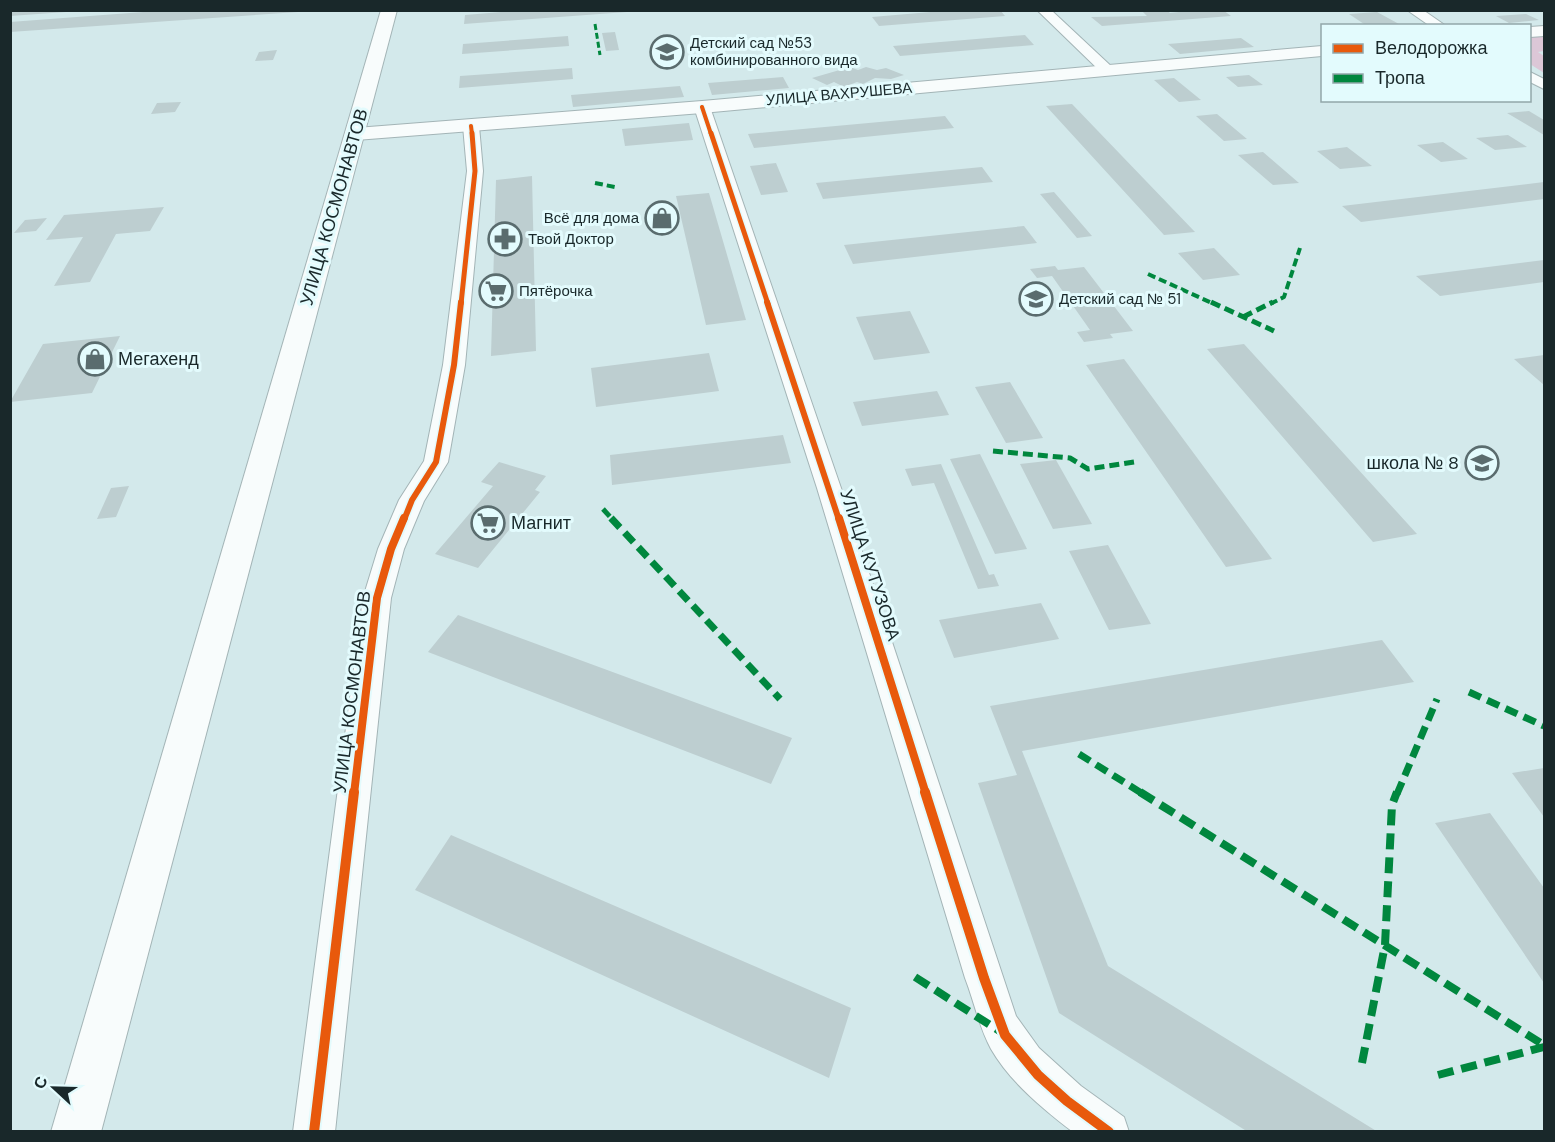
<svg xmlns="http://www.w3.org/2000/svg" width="1555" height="1142" font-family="'DM Sans',sans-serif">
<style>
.green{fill:#dcc7d7}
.building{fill:#bdced0}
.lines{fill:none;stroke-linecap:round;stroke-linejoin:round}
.street-casing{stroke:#a3b4b6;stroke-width:2}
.secondary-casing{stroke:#a3b4b6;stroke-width:2}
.primary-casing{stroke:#a3b4b6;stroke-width:2}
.street{fill:#f8fcfc;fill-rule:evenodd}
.secondary{fill:#f8fcfc;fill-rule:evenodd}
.primary{fill:#f8fcfc;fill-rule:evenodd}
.quiet-far4{stroke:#00873e;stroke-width:3;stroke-dasharray:6 3;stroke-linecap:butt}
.quiet-far3{stroke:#00873e;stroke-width:4;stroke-dasharray:8 4;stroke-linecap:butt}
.quiet-far2{stroke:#00873e;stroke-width:5;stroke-dasharray:10 5;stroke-linecap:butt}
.quiet-far1{stroke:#00873e;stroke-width:7;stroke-dasharray:13 7;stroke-linecap:butt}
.quiet{stroke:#00873e;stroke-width:8;stroke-dasharray:16 8;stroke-linecap:butt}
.cycleway-far4-casing{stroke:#e3fbfd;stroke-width:6}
.cycleway-far3-casing{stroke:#e3fbfd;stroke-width:8}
.cycleway-far2-casing{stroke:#e3fbfd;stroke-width:9}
.cycleway-far1-casing{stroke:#e3fbfd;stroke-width:12}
.cycleway-casing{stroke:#e3fbfd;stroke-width:14}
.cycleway-far4{stroke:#e8590c;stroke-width:4}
.cycleway-far3{stroke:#e8590c;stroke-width:5}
.cycleway-far2{stroke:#e8590c;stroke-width:6}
.cycleway-far1{stroke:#e8590c;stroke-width:8}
.cycleway{stroke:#e8590c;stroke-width:10}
.labels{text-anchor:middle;stroke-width:6;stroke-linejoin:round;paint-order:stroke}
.far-poi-label{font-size:15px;fill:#19282a;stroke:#e3fbfd;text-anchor:start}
.far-street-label{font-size:15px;fill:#19282a;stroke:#e3fbfd}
.street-label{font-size:18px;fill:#19282a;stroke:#e3fbfd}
.poi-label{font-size:18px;fill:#19282a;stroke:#e3fbfd;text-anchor:start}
</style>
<rect width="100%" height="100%" fill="#d3e9eb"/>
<path class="green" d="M1544,36V51L1538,52L1544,56V73L1530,64V37Z"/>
<path class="building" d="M66,10V12L10,16V11Z
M170,10L298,12L10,32V22Z
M527,10H627V12L464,24L465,15Z
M954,10H1000L1005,16L879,26L872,17Z
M1141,10H1167L1170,13L1179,12L1177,10H1223L1231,16L1102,26L1091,17L1147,16Z
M1377,12L1399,24L1367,26L1349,14Z
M1526,14L1539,20L1509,23L1496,16Z
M615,32L619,50L606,51L602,33Z
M1025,35L1034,45L900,56L893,46Z
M568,36L569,46L462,54L463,44Z
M1241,38L1254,47L1180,54L1168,44Z
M277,50L273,60L255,61L259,52Z
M850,67L858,70L866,67L877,70L886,68L904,75L891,79L875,78L863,84L857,82L844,87L834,82L827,85L812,78Z
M572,68L573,79L459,88L460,76Z
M1249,75L1263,85L1238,87L1226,77Z
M783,77L789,88L712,95L708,83Z
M1174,78L1201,100L1179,102L1154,80Z
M680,86L684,97L573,107L571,95Z
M181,102L175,112L151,114L157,103Z
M1072,104L1195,232L1164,235L1046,106Z
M1529,111L1544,120V135L1507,113Z
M1217,114L1247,139L1224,141L1196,116Z
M945,116L954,128L754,148L748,134Z
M689,123L693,140L625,146L622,129Z
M1508,135L1527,147L1495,150L1476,138Z
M1443,142L1468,159L1441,162L1417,145Z
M1347,147L1372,166L1340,169L1317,151Z
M1263,152L1299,183L1273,185L1238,155Z
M776,163L788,192L761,195L750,166Z
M982,167L993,182L823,199L816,183Z
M532,176L536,351L491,356L496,180Z
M1544,182V199L1361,222L1342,206Z
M1054,192L1092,236L1077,238L1040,194Z
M709,193L746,320L706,325L676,196Z
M164,207L150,231L116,234L90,282L54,286L83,237L46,240L64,215Z
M47,218L36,231L14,233L25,220Z
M1024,226L1037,243L853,264L844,245Z
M1214,248L1240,275L1203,280L1178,253Z
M1544,260V282L1440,296L1416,276Z
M1055,266L1058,270L1084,267L1133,331L1110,334L1113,338L1084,342L1077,332L1090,330L1052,276L1037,278L1030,269Z
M910,311L930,353L874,360L856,317Z
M120,336L92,393L10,402L43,344Z
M1244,344L1417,534L1373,542L1207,349Z
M709,353L719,391L596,407L591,368Z
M1544,355V385L1514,359Z
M1124,359L1272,559L1226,567L1086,365Z
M1010,382L1043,438L1006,443L975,387Z
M937,391L949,415L862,426L853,402Z
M783,435L791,463L612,485L610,455Z
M980,454L1027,549L995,554L950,459Z
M1056,460L1092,524L1053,529L1020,464Z
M499,462L546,476L535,490L540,492L478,568L435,554L493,486L481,482Z
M941,464L989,575L994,574L999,586L978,589L934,483L912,486L905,469Z
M129,486L116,517L97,519L111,488Z
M1108,545L1151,624L1109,630L1069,551Z
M1041,603L1059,639L954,658L939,620Z
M458,615L792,738L771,784L428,652Z
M1382,640L1414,682L1022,751L1108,966L1378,1132H1248L1059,1013L978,783L1017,775L990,706Z
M1544,768V817L1512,773Z
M1490,813L1544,888V983L1435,823Z
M451,835L851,1008L829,1078L415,890Z"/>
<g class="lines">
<defs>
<path id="street" d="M1037,10H1051L1112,67L1114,70L1112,73H1102Z
M1407,10H1423L1446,26H1430Z
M1530,72L1544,79V89L1530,82Z
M702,102L710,107L841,488L1016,1016L1039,1048L1081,1086L1124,1117L1129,1132H1073C1043,1109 1010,1082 991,1049C979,1027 974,1001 965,978L817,488L694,107Z
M471,121L479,126L483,171L465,365L448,462L424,501L404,549L391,598L335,1132H293L363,598L378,549L399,500L424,461L443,365L467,171L463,126Z"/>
<path id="secondary" d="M1544,26V36L1530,37V27Z
M1322,46V56L702,113L356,140L349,138L346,134L349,130L356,128L702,101Z"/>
<path id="primary" d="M381,10H397L101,1132H51Z"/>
</defs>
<use href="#street" class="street-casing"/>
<use href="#secondary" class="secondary-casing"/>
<use href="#primary" class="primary-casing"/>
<use href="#street" class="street"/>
<use href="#secondary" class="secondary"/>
<use href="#primary" class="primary"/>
<path class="quiet-far4" d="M595,24L600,55"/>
<path class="quiet-far3" d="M595,183L615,187
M1148,274L1214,304
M1270,304L1284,297L1300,248"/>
<path class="quiet-far2" d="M1211,302L1274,331
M1243,317L1273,302
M993,451L1070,458L1088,469L1134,462
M603,509L613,520"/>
<path class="quiet-far1" d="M611,518L780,699
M1469,692L1544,726
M1079,754L1143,794
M1397,794L1437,699"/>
<path class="quiet" d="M1140,792L1544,1045
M915,977L1001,1032
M1362,1063L1385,945L1392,805L1397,792
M1438,1075L1544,1047"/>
<defs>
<path id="cycleway-far4" d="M702,107L711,134
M471,126L472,134"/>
<path id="cycleway-far3" d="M711,133L768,304
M461,304L475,171L472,133"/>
<path id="cycleway-far2" d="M767,302L839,520
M404,520L412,500L436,462L454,365L461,302"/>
<path id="cycleway-far1" d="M839,518L926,794
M354,794L377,598L391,549L404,518"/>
<path id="cycleway" d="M925,792L984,978L1005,1035L1038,1075L1067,1101L1109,1132
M314,1132L354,792"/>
</defs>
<use href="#cycleway-far4" class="cycleway-far4-casing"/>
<use href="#cycleway-far3" class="cycleway-far3-casing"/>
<use href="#cycleway-far2" class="cycleway-far2-casing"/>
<use href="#cycleway-far1" class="cycleway-far1-casing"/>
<use href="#cycleway" class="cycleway-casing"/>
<use href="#cycleway-far4" class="cycleway-far4"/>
<use href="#cycleway-far3" class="cycleway-far3"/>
<use href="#cycleway-far2" class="cycleway-far2"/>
<use href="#cycleway-far1" class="cycleway-far1"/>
<use href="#cycleway" class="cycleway"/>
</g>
<defs>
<symbol id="school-ring" viewBox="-11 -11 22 22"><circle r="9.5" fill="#e3fbfd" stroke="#5a6c6e" stroke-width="1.5"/><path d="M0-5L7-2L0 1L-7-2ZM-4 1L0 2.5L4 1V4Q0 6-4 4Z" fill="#5a6c6e"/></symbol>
<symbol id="shop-ring" viewBox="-11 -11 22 22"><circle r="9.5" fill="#e3fbfd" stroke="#5a6c6e" stroke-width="1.5"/><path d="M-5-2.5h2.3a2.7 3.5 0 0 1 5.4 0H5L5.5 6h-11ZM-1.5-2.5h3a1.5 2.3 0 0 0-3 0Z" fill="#5a6c6e"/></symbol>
<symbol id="pharmacy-ring" viewBox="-11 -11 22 22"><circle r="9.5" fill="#e3fbfd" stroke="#5a6c6e" stroke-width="1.5"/><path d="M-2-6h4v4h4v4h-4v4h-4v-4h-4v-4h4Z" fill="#5a6c6e"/></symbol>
<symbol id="supermarket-ring" viewBox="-11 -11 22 22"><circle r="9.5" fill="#e3fbfd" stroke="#5a6c6e" stroke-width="1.5"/><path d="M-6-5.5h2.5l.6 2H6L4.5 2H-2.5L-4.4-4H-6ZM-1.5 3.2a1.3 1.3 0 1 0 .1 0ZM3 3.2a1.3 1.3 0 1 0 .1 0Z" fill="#5a6c6e"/></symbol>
</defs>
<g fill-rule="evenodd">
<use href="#school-ring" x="648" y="33" width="38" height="38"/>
<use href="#shop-ring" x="643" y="199" width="38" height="38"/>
<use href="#pharmacy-ring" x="486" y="220" width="38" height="38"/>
<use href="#supermarket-ring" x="477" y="272" width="38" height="38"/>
<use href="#school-ring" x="1017" y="280" width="38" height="38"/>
<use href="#shop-ring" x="76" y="340" width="38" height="38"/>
<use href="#school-ring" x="1463" y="444" width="38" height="38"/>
<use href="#supermarket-ring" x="469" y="504" width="38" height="38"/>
</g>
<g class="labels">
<g class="far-poi-label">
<text x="690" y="48">Детский сад №53<tspan x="690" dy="17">комбинированного вида</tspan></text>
<text x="639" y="223" text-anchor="end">Всё для дома</text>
<text x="528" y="244">Твой Доктор</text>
<text x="519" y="296">Пятёрочка</text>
<text x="1059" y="304">Детский сад № 51</text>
</g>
<g class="far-street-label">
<text transform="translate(839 94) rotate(-5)" y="5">УЛИЦА ВАХРУШЕВА</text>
</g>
<g class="street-label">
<text transform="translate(334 207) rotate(-74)" y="6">УЛИЦА КОСМОНАВТОВ</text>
<text transform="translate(870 565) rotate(72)" y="6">УЛИЦА КУТУЗОВА</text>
<text transform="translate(352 692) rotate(-83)" y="6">УЛИЦА КОСМОНАВТОВ</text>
</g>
<g class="poi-label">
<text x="118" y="365">Мегахенд</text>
<text x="1459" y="469" text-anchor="end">школа № 8</text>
<text x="511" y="529">Магнит</text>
</g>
</g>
<rect width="1555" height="1142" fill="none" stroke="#19282a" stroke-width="24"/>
<rect x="1321" y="24" width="210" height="78" fill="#e3fbfd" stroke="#92a7a9" stroke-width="1.5"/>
<rect x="1333" y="44" width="30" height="9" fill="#e8590c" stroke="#92a7a9" stroke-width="1.5"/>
<text x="1375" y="54" font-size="18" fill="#19282a">Велодорожка</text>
<rect x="1333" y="74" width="30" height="9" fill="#00873e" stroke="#92a7a9" stroke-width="1.5"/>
<text x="1375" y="84" font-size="18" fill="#19282a">Тропа</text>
<g transform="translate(54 1088) rotate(292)" stroke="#e3fbfd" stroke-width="4.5" paint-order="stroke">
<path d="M0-4.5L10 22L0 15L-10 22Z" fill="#19282a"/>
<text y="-9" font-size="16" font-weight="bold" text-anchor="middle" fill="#19282a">С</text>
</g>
</svg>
